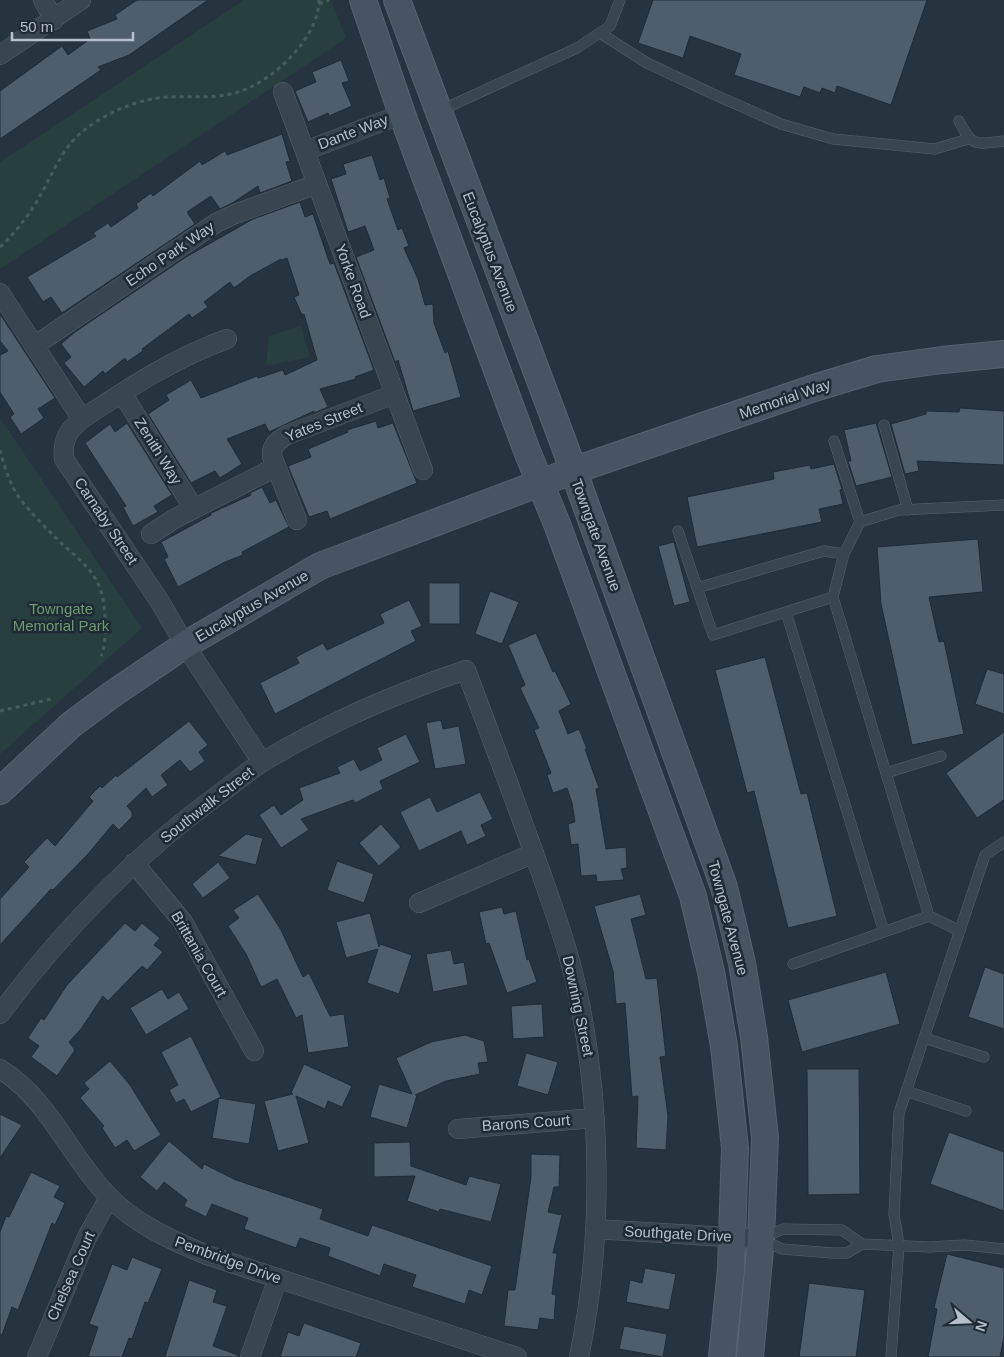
<svg xmlns="http://www.w3.org/2000/svg" width="1004" height="1357" font-family="Helvetica,sans-serif">
<style>
.green{fill:#27403f}
.building{fill:#4e5e6a;stroke:#202c36}
.lines{fill:none;stroke-linecap:round;stroke-linejoin:round}
.lane-casing{stroke:#57636d;stroke-width:11}
.street-casing{stroke:#57636d;stroke-width:20}
.secondary-casing{stroke:#57636d;stroke-width:28}
.path{stroke:#455c5b;stroke-width:3;stroke-dasharray:4 4;stroke-linecap:butt}
.lane{stroke:#39454f;stroke-width:10}
.street{stroke:#39454f;stroke-width:19}
.secondary{stroke:#475562;stroke-width:26}
.labels{text-anchor:middle;stroke-width:5;stroke-linejoin:round;paint-order:stroke}
.street-label{font-size:15px;fill:#b5c0ca;stroke:#1e2a34}
.park-label{font-size:15px;fill:#6d9a71;stroke:#1e2a34}
</style>
<rect width="100%" height="100%" fill="#25343f"/>
<path class="green" d="M244,0H331L346,38L0,269V162Z
M301,326L310,357L266,366L269,336Z
M0,418L142,628L0,754Z"/>
<path class="building" d="M137,0H208L129,55L98,67L101,70L0,139V91L62,46L68,55L90,39L87,31L117,19L115,15Z
M653,0H927L891,105L837,86L835,93L822,88L820,93L804,87L800,97L734,75L741,54L690,36L683,58L638,43Z
M341,60L349,81L342,83L352,106L329,116L328,113L308,122L295,91L316,82L312,72Z
M282,134L290,161L286,162L292,181L260,193L258,186L234,202L220,209L211,196L187,212L195,224L62,313L51,297L43,302L27,277L96,236L93,233L108,223L111,227L138,208L136,204L151,193L153,196L200,161L202,165L225,151L227,155Z
M372,155L380,180L384,178L390,198L387,199L398,230L402,228L409,246L404,248L418,279L425,305L433,304L434,323L445,353L448,351L461,397L413,411L398,360L395,362L356,257L374,250L365,226L348,232L331,179L346,174L343,164Z
M300,202L305,217L313,214L330,264L334,263L374,370L355,377L356,379L320,389L328,407L314,413V411L269,432L265,424L227,439L242,464L220,478L215,471L191,483L148,414L169,400L166,395L191,380L201,398L257,376L258,378L283,370L285,375L317,360L304,314L302,315L294,297L299,295L287,258L282,260L281,259L250,276L234,288L230,282L204,302L208,307L192,318L189,314L142,349L143,351L127,362L125,358L105,374L103,371L84,387L64,363L71,357L61,344L75,332L186,257L253,219Z
M0,314L55,398L38,409L44,418L21,434L10,417L14,414L0,392V355L8,351L0,341Z
M960,408L1004,411V465L917,461L919,471L905,474L891,424L926,414V411L959,412Z
M376,421L378,428L393,423L417,483L330,519L327,511L309,517L288,466L311,457L308,449L348,432L347,430Z
M127,423L172,495L154,506L158,512L133,526L123,507L126,506L85,443L110,424L115,432Z
M876,423L892,477L856,486L848,461H851L844,430Z
M834,464L842,489L840,490L843,504L819,509L822,522L697,547L687,497L774,479L773,472L810,465L811,469Z
M262,487L270,503L276,500L289,527L242,552L243,555L225,562L178,587L164,559L168,557L161,542L211,515V513L251,495L250,493Z
M978,539L983,592L929,597L939,642L944,641L964,734L912,745L881,604L877,547Z
M674,542L690,602L674,606L658,546Z
M429,583H460V624H429Z
M490,591L519,602L502,644L475,634Z
M409,600L422,626L411,631L416,641L275,714L260,683L299,663L296,657L323,643L327,650L384,623L380,614Z
M536,633L553,672L555,671L571,704L559,711L568,734L579,729L587,749H585L599,788L596,789L606,849L626,847L627,868L621,869L624,880L597,882L596,875L581,876L578,844L571,845L568,824L575,822L572,803L567,788L553,793L547,775L551,773L534,730L539,728L520,688L525,685L508,645Z
M765,657L801,794L807,793L837,916L788,928L754,791L747,793L715,670Z
M987,669L1004,674V714L975,704Z
M441,720L443,729L459,726L466,764L435,769L426,723Z
M189,721L208,745L199,752L205,761L190,772L180,760L161,775L168,785L152,797L146,788L127,806L132,812V817L119,830L113,824L88,854L53,890L51,889L0,945V899L29,867L24,862L47,838L55,846L93,801L89,797L100,786L102,788L116,775L117,777Z
M1004,732V800L977,818L946,773Z
M406,734L420,762L380,781L383,789L355,803L353,800L301,819L309,830L281,848L259,815L274,805L281,815L303,800L299,788L340,773L337,767L354,759L360,771L382,760L377,748Z
M480,792L493,819L481,825L486,836L467,845L461,831L419,851L400,812L430,797L437,812Z
M381,824L401,847L379,866L359,843Z
M246,834L263,838L256,865L218,856Z
M337,861L374,874L364,903L327,890Z
M218,862L230,878L203,898L192,884Z
M258,894L281,930L303,977L309,973L330,1016L344,1014L349,1047L308,1053L302,1015L296,1018L277,979L261,987L246,954L228,926L239,918L233,910Z
M640,894L646,915L631,919L646,979L657,978L666,1056L660,1057L668,1116L666,1150L636,1148L638,1096L632,1097L625,1003L616,1004L613,971L594,906Z
M502,907L504,914L516,911L527,960L529,959L537,982L507,993L489,943L486,944L479,912Z
M370,913L379,947L380,944L412,955L399,994L367,983L378,949L346,958L336,922Z
M125,923L135,931L142,923L160,938L154,945L163,952L147,970L142,966L108,1001L103,996L81,1029L69,1042L75,1050L57,1076L31,1057L39,1046L28,1038L41,1018L44,1020L67,985Z
M451,950L454,964L464,962L468,985L433,992L426,954Z
M985,967L1004,974V1029L968,1017Z
M886,972L900,1024L802,1052L788,1000Z
M162,989L168,999L179,992L189,1009L146,1035L130,1008Z
M542,1004L544,1037L513,1039L511,1006Z
M465,1035L484,1041L488,1062L478,1063L480,1074L446,1081L415,1095H417L407,1128L370,1117L379,1084L412,1094L396,1058L431,1042Z
M191,1036L221,1097L191,1112L184,1099L176,1103L169,1090L178,1085L161,1052Z
M526,1053L558,1062L548,1095L517,1086Z
M110,1061L130,1085L161,1135L134,1151L127,1140L115,1148L102,1128L104,1126L80,1098L89,1089L84,1083Z
M304,1064L352,1086L342,1107L328,1101L325,1109L296,1096L309,1143L278,1151L264,1101L293,1094L291,1093Z
M807,1069H859L860,1194L808,1195Z
M219,1098L256,1104L249,1144L212,1138Z
M0,1114L22,1125L0,1158Z
M949,1132L1004,1152V1211L930,1184Z
M169,1141L202,1169L204,1164L236,1180L323,1209L320,1219L368,1236L372,1225L492,1266L482,1295L469,1290L465,1304L412,1287L416,1275L384,1264L380,1276L328,1256L330,1248L300,1238L296,1248L244,1229L248,1218L212,1204L206,1217L184,1206L187,1200L164,1182L157,1191L140,1177Z
M410,1142L411,1166L466,1185L469,1176L501,1184L491,1222L440,1209L439,1212L407,1201L415,1176L374,1177V1143Z
M531,1154L560,1155L559,1187H554L548,1212L562,1215L553,1253H557L552,1294L556,1295L554,1320L540,1318L538,1330L504,1326L508,1290H515L531,1177Z
M31,1172L60,1186L54,1197L65,1203L55,1225L52,1223L18,1310L12,1307L2,1335L0,1334V1232L6,1216L9,1217Z
M947,1254L1004,1268V1337L1000,1357H928L937,1309L934,1308Z
M132,1257L162,1269L148,1303L145,1302L132,1339L129,1338L122,1357H88L98,1327L89,1324L112,1264L127,1270Z
M645,1268L676,1274L669,1310L626,1302L630,1280L642,1283Z
M189,1280L217,1290L213,1302L227,1306L213,1346L238,1355V1357H165Z
M809,1283L865,1290L856,1357H799Z
M304,1323L361,1343L356,1357H280L288,1332L299,1336Z
M624,1326L667,1334L663,1357L619,1349Z"/>
<g class="lines">
<defs>
<path id="lane" d="M600,33L647,63L713,94L781,124L833,139L935,149L968,139
M439,111L577,48L610,26L620,0
M959,121C973,148 975,144 1004,141
M884,425L908,510
M834,441L860,522
M678,531L713,635L833,597
M697,588L824,551L844,554
M786,612L884,932
M886,773L941,756
M960,931L929,916L833,597L844,554L860,522L899,510L1004,505
M793,964L929,916
M924,1038L984,1057
M906,1091L966,1111
M762,1238L783,1229L842,1230L862,1244L929,1247L965,1245L1004,1249
M763,1240L782,1249L832,1253H847L862,1244
M891,1357L899,1245L894,1214L899,1113L985,855L1004,842"/>
<path id="street" d="M43,0L54,20
M0,55L81,0
M283,92L423,470
M305,151L402,114
M0,293L82,419
M227,339C174,358 129,388 82,419C68,430 62,440 64,459L160,602L185,645L262,762
M34,346L216,223L235,214L317,184
M122,393L194,509
M297,520L272,456C271,445 279,440 287,435L395,394
M151,534L174,519L276,467
M134,863L183,922L254,1051
M419,903L534,853
M0,1014C62,931 134,856 218,795C233,784 248,771 264,761C328,723 396,693 466,670C491,737 517,805 541,873C553,908 567,944 575,981C602,1099 604,1238 579,1357
M0,1069C50,1100 69,1156 109,1197C135,1224 173,1241 207,1255L517,1357
M458,1129L595,1118
M595,1229L761,1239
M37,1357L87,1237L109,1198
M250,1357L278,1278"/>
<path id="secondary" d="M363,0L402,114L527,451L557,524L693,896L711,972L724,1046L735,1148L731,1269L722,1357
M397,0L562,439L724,887L742,963L754,1037L765,1138L761,1239L750,1357
M0,791L72,724L114,693L185,645L320,566L572,471L814,388L877,369L942,360L1004,354"/>
</defs>
<use href="#lane" class="lane-casing"/>
<use href="#street" class="street-casing"/>
<use href="#secondary" class="secondary-casing"/>
<path class="path" d="M319,4L329,0
M0,247C14,234 25,220 36,203C51,178 60,150 83,131C107,112 140,98 170,97C193,96 216,99 238,92C272,82 319,38 319,0
M0,450C4,466 9,482 18,496C29,511 43,525 56,538C85,566 104,574 105,619C105,632 106,644 101,656
M0,711L51,699"/>
<use href="#lane" class="lane"/>
<use href="#street" class="street"/>
<use href="#secondary" class="secondary"/>
</g>
<g class="labels">
<g class="street-label">
<text transform="translate(353 132) rotate(-21)" y="5">Dante Way</text>
<text transform="translate(490 252) rotate(69)" y="5">Eucalyptus Avenue</text>
<text transform="translate(170 254) rotate(-34)" y="5">Echo Park Way</text>
<text transform="translate(353 281) rotate(70)" y="5">Yorke Road</text>
<text transform="translate(785 399) rotate(-19)" y="5">Memorial Way</text>
<text transform="translate(324 422) rotate(-22)" y="5">Yates Street</text>
<text transform="translate(158 451) rotate(58)" y="5">Zenith Way</text>
<text transform="translate(106 521) rotate(56)" y="5">Carnaby Street</text>
<text transform="translate(596 535) rotate(70)" y="5">Towngate Avenue</text>
<text transform="translate(252 606) rotate(-30)" y="5">Eucalyptus Avenue</text>
<text transform="translate(207 805) rotate(-38)" y="5">Southwalk Street</text>
<text transform="translate(728 918) rotate(75)" y="5">Towngate Avenue</text>
<text transform="translate(199 954) rotate(60)" y="5">Brittania Court</text>
<text transform="translate(578 1006) rotate(78)" y="5">Downing Street</text>
<text transform="translate(526 1123) rotate(-4)" y="5">Barons Court</text>
<text transform="translate(678 1234) rotate(3)" y="5">Southgate Drive</text>
<text transform="translate(228 1260) rotate(20)" y="5">Pembridge Drive</text>
<text transform="translate(71 1276) rotate(-66)" y="5">Chelsea Court</text>
</g>
<g class="park-label">
<text x="61" y="614">Towngate<tspan x="61" dy="17">Memorial Park</tspan></text>
</g>
</g>
<g transform="translate(969 1322) rotate(109)" stroke="#1e2a34" stroke-width="4" paint-order="stroke">
<path d="M0-4L9 19L0 12L-9 19Z" fill="#b5c0ca"/>
<text y="-8" font-size="14" font-weight="bold" text-anchor="middle" fill="#b5c0ca">N</text>
</g>
<path d="M12 32v8h121v-8" fill="none" stroke="#b5c0ca" stroke-width="2.5"/>
<text x="20" y="32" font-size="15" fill="#b5c0ca" stroke="#1e2a34" stroke-width="4" paint-order="stroke">50 m</text>
</svg>
